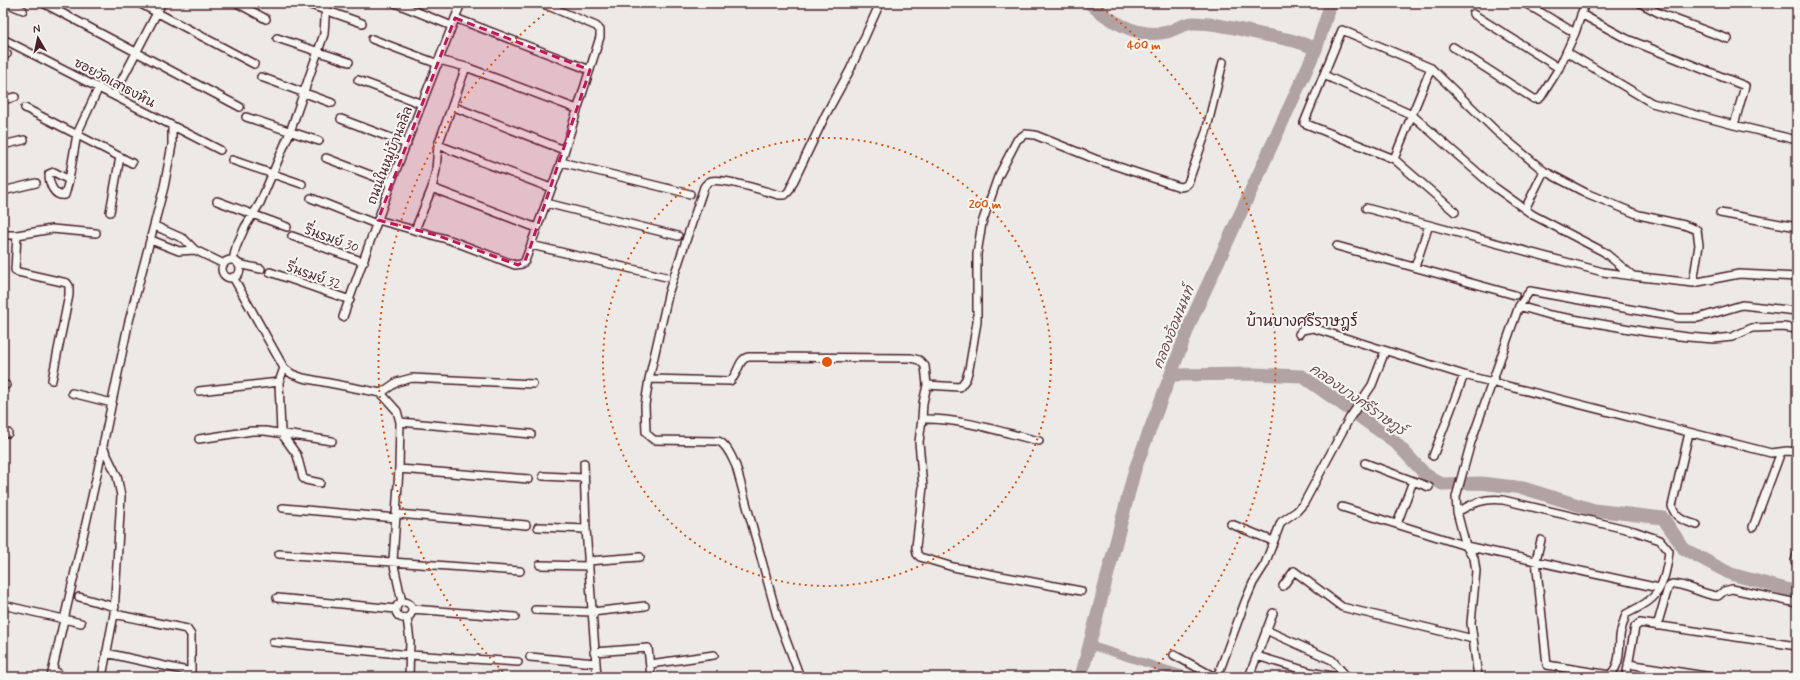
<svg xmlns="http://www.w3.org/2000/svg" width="1800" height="680" font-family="Mynerve,'Playpen Sans Thai',sans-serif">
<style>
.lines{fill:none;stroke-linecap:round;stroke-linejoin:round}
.canal{stroke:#b1a2a3;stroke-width:8}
.river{stroke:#b1a2a3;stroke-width:13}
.street-casing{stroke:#4a1f2b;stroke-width:10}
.street{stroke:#f6f6f2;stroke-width:7}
.marked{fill:#c2185b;fill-opacity:0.2;stroke:#c2185b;stroke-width:3;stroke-dasharray:8 5;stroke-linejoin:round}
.ring{fill:none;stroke:#e0560e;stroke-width:2;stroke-dasharray:2 4}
.labels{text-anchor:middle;stroke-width:4;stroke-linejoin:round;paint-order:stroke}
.street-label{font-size:13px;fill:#4a1f2b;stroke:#f6f6f2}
.water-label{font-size:14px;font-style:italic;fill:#6e4d55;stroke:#f6f6f2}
.quarter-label{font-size:15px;fill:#4a1f2b;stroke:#f6f6f2}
.centre{fill:#e0560e;stroke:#f6f6f2;stroke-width:2}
.ring-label{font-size:12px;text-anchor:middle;font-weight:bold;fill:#e0560e;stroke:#f6f6f2;stroke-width:4;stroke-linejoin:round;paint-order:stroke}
</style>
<rect width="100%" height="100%" fill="#ece9e6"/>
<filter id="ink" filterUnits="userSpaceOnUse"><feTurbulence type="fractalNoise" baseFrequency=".025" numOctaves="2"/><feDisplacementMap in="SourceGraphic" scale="8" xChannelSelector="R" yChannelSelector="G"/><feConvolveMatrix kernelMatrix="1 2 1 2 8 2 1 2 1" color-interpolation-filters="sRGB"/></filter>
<g filter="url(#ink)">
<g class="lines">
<path class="canal" d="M1089,645L1190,677"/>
<path class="river" d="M1089,3C1110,21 1139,39 1167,32C1176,29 1185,23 1194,23C1217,23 1237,29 1260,34C1280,38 1297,40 1316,49
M1171,375L1254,374L1302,376L1395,442L1425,474L1442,484L1481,483L1523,488L1594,510L1663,518L1684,549L1731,574L1797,592
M1081,677L1135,469L1191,321L1316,49L1331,3"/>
<defs>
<path id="street" d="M6,3L23,10
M43,3L240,107
M139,3L254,64
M237,3L266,19
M305,3L362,23
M395,3L452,26
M1525,3L1575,33
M1640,3L1661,14L1728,39
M1473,14L1559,68L1575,33L1585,3
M1581,14L1627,39L1745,86L1734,125
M455,18L590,70
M277,38L349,62
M3,39L220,150
M372,39L438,64
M1453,47L1534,99H1538L1541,97L1559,68
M1567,52L1652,103L1734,125L1797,140
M3,55L7,54
M466,67L577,109
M1324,75L1412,115L1493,186L1533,215L1604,252L1633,276
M261,77L332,103
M358,80L422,104
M114,95L162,3
M3,100L15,97
M452,106L564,150
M25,108L132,163
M246,117L319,141
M341,119L407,144
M3,145L24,140
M438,145L551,188
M326,158L391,183
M1394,159L1431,68
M232,160L302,184
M561,162L690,194
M69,180L54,172L49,174C49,184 54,197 65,195L69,180L77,134L99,87
M432,188L537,228
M3,191L36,183
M311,198L376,224
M217,201L287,227
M546,203L678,236
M1366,208L1429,225L1415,267
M1525,209L1544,171
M110,212L120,157
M1455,212L1394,159L1304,123L1342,30L1431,68L1497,132L1544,171L1586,193L1639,215L1684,225L1697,230L1699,245L1693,283
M1720,213L1797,227
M378,220L450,240L515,265L522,264L525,261L561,162L600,37V30L596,26L541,3
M1429,225L1603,272L1633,276L1693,283L1739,274L1797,277
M155,226L184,239L195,250L224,264
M415,230L432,188L436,170L438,145L466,67L439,60
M3,235H17L52,229L96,233
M17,235L15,270L18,272L67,283L69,286V295L52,380
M292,236L364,262
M151,240L179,251L195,250
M531,245L666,277
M1337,246L1515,295
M233,260L236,247L245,227L260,203L290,132L324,34L326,3
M222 269a9 9 0 1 1 18 0a9 9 0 1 1-18 0Z
M238,264L261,269
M270,272L350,300
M233,277L284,368L292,374L303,378L381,393L397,411L400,422L399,469L393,561L402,602
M1797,311L1742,305L1698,318H1679L1530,291L1519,306L1550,315L1647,332L1688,337L1714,339L1732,337L1752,328L1783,327L1797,329
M343,317L391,183L461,3
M1299,334L1302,330L1313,328L1464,375L1771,453L1787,451L1797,452
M284,368L279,382L281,433L297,455L303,478L306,480L320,483
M649,379L730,381C739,374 738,358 749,357L911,358L919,360L925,366L927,385L923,403L922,419L919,442L923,487L916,547L917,554L920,557L953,567L1081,591
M3,385H6
M927,385L960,387L966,379L969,369L977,322V254L982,223L998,177L1017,140L1025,134L1035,135L1095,159L1180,187L1185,186L1188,183L1206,132L1223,62
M199,391L279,382
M72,393L112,403
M381,393L397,382L412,378L533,384
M922,419C962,418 1001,432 1039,441
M400,422L531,434
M3,432L8,433
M1689,433L1672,506C1675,519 1685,521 1697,525
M199,439L252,431H265L332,441
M1433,456L1464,375
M584,463L586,529L597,677
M1365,463L1429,487
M399,469L529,479
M543,476L584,478
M1342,507L1466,546L1659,588
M283,508L396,518
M1457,512C1474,503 1483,498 1503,500L1634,531L1660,540L1669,551C1668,564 1664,585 1655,595C1648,604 1635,609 1626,614C1624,621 1621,629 1620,636C1619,651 1621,668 1607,677
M397,514L526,525
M1231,524L1273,541
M1397,524L1413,481
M538,527L586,529
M1753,527L1781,452
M1541,540L1536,560L1547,665L1610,675
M279,554L520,571
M588,561L640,557
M1795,561L1797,554
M540,565L589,566
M1283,586L1294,571L1342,607L1473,639
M79,597L115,607
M277,598L396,609
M396 610a8 8 0 1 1 16 0a8 8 0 1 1-16 0Z
M3,605L81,623
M412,609L515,617
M535,610L592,612L645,606
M114,614L187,629L191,635V677
M407,618L410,641L409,677
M1657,626L1668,588L1672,584C1688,584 1702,595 1718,596L1724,591L1732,589L1797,603
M1266,630L1332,660L1347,677
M273,642L410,655L518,662
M594,652L648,648L651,677
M106,653L187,671
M1174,655L1211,675H1218L1245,602L1253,583L1265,564L1281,522L1297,511L1304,503L1349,419L1372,385L1385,351
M1257,656L1310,672L1337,677
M530,657L595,663
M650,664L714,655
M1628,664L1712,677
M53,670L58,673L60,677
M51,677L96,479L128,325L164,187L172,145V126
M102,677L114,614L121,496L117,476L103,447
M800,677L777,616L736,466C732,458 727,444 718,441L654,440L650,437L646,432L645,405L649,379L669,291L704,187C706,184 708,182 711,181C725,178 764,191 779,195H785L789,191L826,114L850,70L880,3
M1249,677L1273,613
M1478,677L1471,623L1476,571L1474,558L1466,546L1457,512L1456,497L1471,442L1519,306
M1626,677L1635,627L1640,623L1797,646"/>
</defs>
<use href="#street" class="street-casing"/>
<use href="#street" class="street"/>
</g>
</g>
<path class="marked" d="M455,18L590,70L531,245L525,261L518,265L436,235L378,220Z"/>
<g class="ring">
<circle cx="827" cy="362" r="224"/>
<path d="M507 676A448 448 0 0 1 557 4M1097 4A448 448 0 0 1 1147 676"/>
</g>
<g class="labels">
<g class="street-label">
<text transform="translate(115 82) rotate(28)" y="5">ซอยวัดเสาธงหิน</text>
<text transform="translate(389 155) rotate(-69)" y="5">ถนนในหมู่บ้านลลิล</text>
<text transform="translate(332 238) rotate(20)" y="5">รื่นรมย์ 30</text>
<text transform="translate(314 275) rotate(19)" y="5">รื่นรมย์ 32</text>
</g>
<g class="water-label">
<text transform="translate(1173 327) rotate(-68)" y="5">คลองอ้อมนนท์</text>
<text transform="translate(1358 399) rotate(35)" y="5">คลองบางศรีราษฎร์</text>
</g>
<g class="quarter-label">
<text x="1302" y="326">บ้านบางศรีราษฎร์</text>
</g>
</g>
<circle cx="827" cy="362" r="6" class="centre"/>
<g class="ring-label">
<text x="1144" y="49">400 m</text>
<text x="985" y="208">200 m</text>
</g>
<rect width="1800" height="680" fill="none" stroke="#f6f6f2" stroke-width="16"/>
<rect x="8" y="8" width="1784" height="664" fill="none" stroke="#4a1f2b" stroke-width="1.5" filter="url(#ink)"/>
<g transform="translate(38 38) rotate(351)" stroke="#f6f6f2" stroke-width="3" paint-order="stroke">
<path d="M0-3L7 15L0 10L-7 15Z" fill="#4a1f2b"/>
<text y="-6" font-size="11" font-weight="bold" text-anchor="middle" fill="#4a1f2b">N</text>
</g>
</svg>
